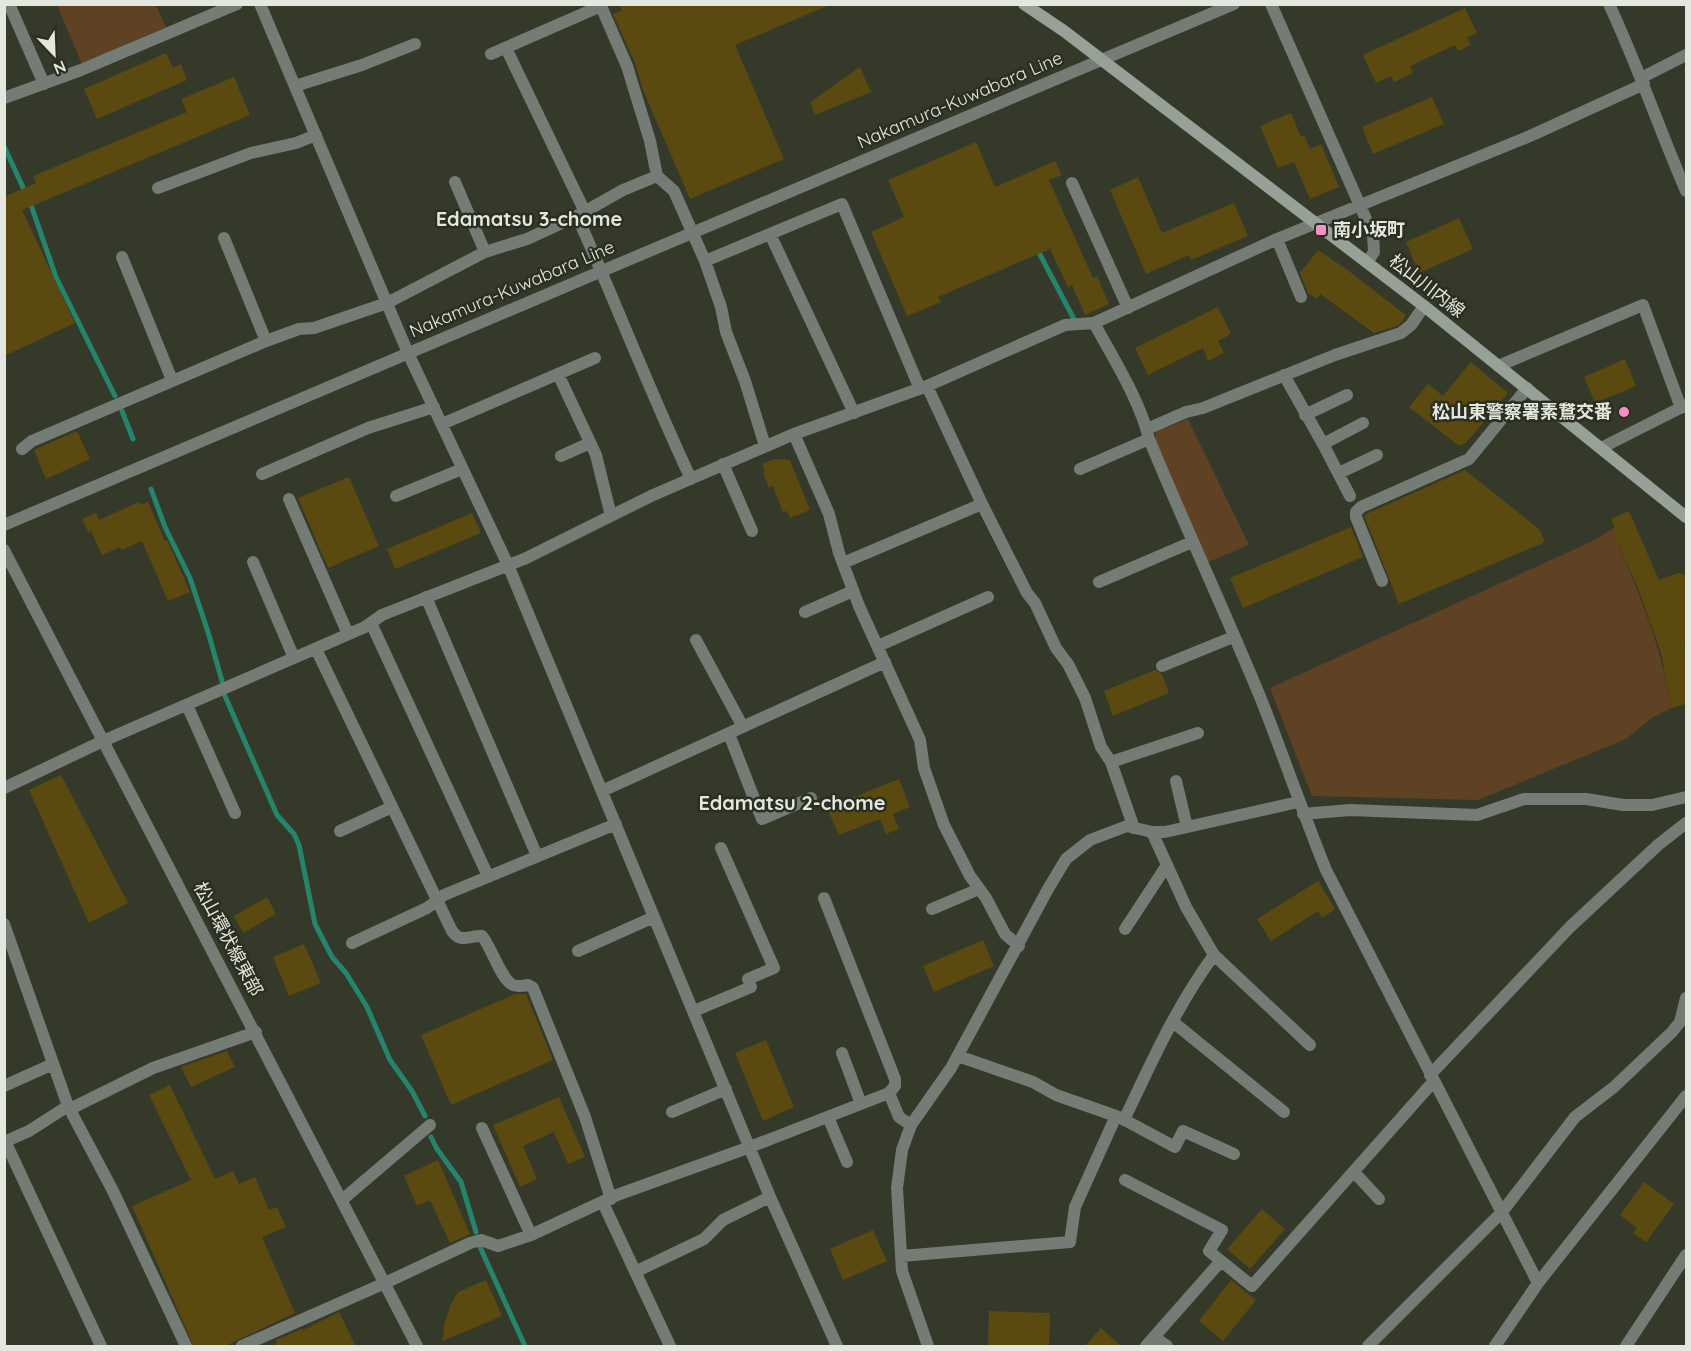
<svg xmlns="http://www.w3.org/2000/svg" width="1691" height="1351" font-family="Quicksand,'Noto Sans JP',sans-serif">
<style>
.green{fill:#5f4223}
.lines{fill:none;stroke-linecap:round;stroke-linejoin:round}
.stream{stroke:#25856c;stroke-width:5}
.building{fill:#5a4a0f}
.minor{stroke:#757b75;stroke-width:12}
.tertiary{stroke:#757b75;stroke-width:12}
.secondary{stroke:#97a197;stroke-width:12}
.poi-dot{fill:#f98fca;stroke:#2b2f21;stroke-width:2}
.labels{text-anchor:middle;stroke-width:5;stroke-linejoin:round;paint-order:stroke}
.street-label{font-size:18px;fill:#e4e7de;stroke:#2b2f21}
.poi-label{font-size:18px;font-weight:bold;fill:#e4e7de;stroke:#2b2f21;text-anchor:start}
.neighbourhood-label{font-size:20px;font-weight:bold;fill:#e4e7de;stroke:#2b2f21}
</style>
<rect width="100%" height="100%" fill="#35392a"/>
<path class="green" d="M57,5H156L166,27L82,64Z
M1188,419L1249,545L1206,563L1155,439L1156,432Z
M1615,527L1618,535L1615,537C1640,594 1661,647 1672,708L1653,717L1626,739L1478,800L1312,796L1270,688L1595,540Z"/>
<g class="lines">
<path class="stream" d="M4,146L31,205L56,277L115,396
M1036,247L1076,323
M122,411L133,439
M151,489L165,527L190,578L208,632L222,681
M225,696L277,815L294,834L299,845L315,924L332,957L346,973L367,1007L390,1060L412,1091L425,1116
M431,1137L437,1149L461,1182L476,1232
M480,1247L525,1346"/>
</g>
<path class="building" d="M619,4H832L735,45L784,159L690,199L643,90L635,63L613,14L622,10Z
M1465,8L1477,33L1467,38L1471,45L1458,51L1455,45L1410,66L1413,73L1394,82L1391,76L1376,83L1363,55Z
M166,53L173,68L181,64L187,80L97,119L84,89Z
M860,67L871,92L815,115L810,102Z
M234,77L250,115L22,210L75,323L4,356V197L36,183L33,176L187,112L181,99Z
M1432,97L1444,124L1373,154L1362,127Z
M1291,113L1301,137L1304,135L1310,149L1321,144L1339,187L1310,199L1294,162L1278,168L1260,126Z
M976,142L995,187L1055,161L1062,175L1049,180L1093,278L1097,276L1109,304L1085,315L1072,285L1068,287L1050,249L938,297L941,302L907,316L871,232L904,217L888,180Z
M1138,177L1162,233L1234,203L1248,236L1191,260L1189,255L1146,274L1110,190Z
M1459,218L1473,249L1419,273L1406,242Z
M1318,250L1346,269L1406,315L1402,322L1397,326L1374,333L1320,294L1317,299L1308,293L1300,273Z
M1218,307L1231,334L1218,341L1224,353L1208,361L1203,348L1148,375L1135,348Z
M1625,359L1636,386L1595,403L1584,377Z
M1471,362L1508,393L1466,443L1459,446L1409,407L1428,384L1443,396Z
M77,431L90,459L46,479L34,450Z
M775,459L790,460L810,510L790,518L787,511L783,512L773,486L769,488L763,472L765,471L762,464Z
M1465,470L1539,529L1545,542L1399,604L1364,515Z
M349,477L379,546L328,568L298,498Z
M139,502L141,505L148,502L165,541L167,540L190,592L168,601L142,541L122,550L120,547L102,555L91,531L88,532L82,519L96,513L99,520Z
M1629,511L1659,580L1678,573L1686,575V641L1684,644L1686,654V704L1672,708L1661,653L1638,588L1615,537L1618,535L1611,519Z
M472,513L481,533L395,569L387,549Z
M1351,527L1363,557L1243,608L1230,578Z
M1155,670L1162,674L1169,693L1113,716L1104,691Z
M61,775L128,903L89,923L29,790Z
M899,779L910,807L893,814L899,829L886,834L880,819L839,835L827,808Z
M1318,881L1335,909L1322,918L1318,911L1271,941L1257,919Z
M267,897L276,914L243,933L234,916Z
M983,940L994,966L934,992L923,966Z
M304,944L321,983L289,996L273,957Z
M515,994H526L553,1060L451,1105L421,1035Z
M766,1040L794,1107L763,1121L735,1053Z
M227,1051L235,1067L191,1087L181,1067Z
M170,1085L215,1179L233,1171L239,1184L255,1177L269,1210L277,1207L286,1227L262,1237L295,1313L223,1347H194L132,1206L191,1180L149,1095Z
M559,1097L585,1157L568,1164L554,1132L523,1146L537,1179L520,1187L493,1125Z
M438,1160L470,1234L450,1243L430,1200L417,1206L404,1176Z
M1644,1182L1674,1204L1646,1242L1633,1233L1637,1228L1620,1215Z
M1262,1209L1285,1229L1250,1269L1227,1249Z
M873,1230L887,1261L843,1280L830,1249Z
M486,1280L502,1316L443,1341L444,1325L451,1304L458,1292Z
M1231,1280L1256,1300L1223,1341L1199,1321Z
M989,1311L1050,1313L1049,1347L988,1345Z
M339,1312L356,1347H270L277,1343L276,1340L302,1329L303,1330Z
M1101,1328L1122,1347H1084Z"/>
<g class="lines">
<path class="minor" d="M9,4L44,84
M260,4L408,353L508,565L770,1197L837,1346
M600,4L627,66L650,141L657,176L674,191L705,261L721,307L726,332L745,381L765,446
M1271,4L1373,235L1374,252L1367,262
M1609,4C1638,66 1659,129 1686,191
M506,48L585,212
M491,54L601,6
M1641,78L1686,55
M295,86L362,65L415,44
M4,98L81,70L237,4
M455,182L485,252
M1072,183L1128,308
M158,188L251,153L296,143L316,135
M577,216C616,303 650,392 691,479
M770,234L854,413
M224,238L266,341
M1277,239L1301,297
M122,257L172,380
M705,261L842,204L920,389
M1094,323C1113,358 1140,400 1149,439C1185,526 1225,612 1261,699C1283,755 1303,813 1326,870L1538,1283
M1498,366L1643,305L1681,408
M558,374L596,455L611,516
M1284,375L1323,444L1350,496
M927,386L982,504L1027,593L1035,603L1056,648L1068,664L1085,698L1101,747L1111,762L1134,828
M1305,415L1347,395
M442,424L595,358
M1147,429L1186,412L1203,408L1335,355L1401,333L1411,325L1424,306
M794,434L829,514L839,553L859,606L920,740L924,768L944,825L970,876L986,898L1005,934L1019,946
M1323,444L1363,423
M1601,448L1686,405
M22,449L32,441L266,341L299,329L314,328L387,303L485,252L527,239L577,216L623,190L657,176
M561,456L590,443
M723,464L752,531
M1080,469L1149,439
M1339,473L1377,455
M262,474L368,428L434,407
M396,496L462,469
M289,499L348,634
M253,562L294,658
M843,563L982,504
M1382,581L1356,517V512L1361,507L1469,459L1527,388
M1099,582L1192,542
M426,597L537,856
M805,612L853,591
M371,623L488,876
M696,640L743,727
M878,646L988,597
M316,649L452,931C461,944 470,935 482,936C492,948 501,980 513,985C518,987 523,986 528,985L533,988L585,1117L611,1199
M1162,666L1233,637
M187,705L235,813
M729,734L762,819L811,798
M1111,762L1198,733
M1176,781L1187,827
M4,788L103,741L365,627L382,615L524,559L651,496L794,434L927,386L1065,325L1094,323L1277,239L1530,136L1644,84
M602,791L885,662
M1303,814L1350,810L1477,815L1524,799H1586L1623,805H1652L1686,797
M340,831L392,807
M1152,832L1186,907L1214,955L1310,1045
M824,898L895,1079V1086L889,1093
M932,909L979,889
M4,924L68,1106L113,1191L186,1346
M1125,929L1167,865
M352,943L427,908L444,895L616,824
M578,951L654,917
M694,1011L751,987L748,979L774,968L721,848
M1173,1022L1284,1112
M842,1053L861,1104
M1430,1075L1570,927L1658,845L1686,823
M4,1086L53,1064
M70,1109L153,1068L256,1032
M672,1112L726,1089
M828,1117L847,1162
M1119,1117L1175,1147L1183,1131L1234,1154
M1124,1120C1151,1063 1177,1005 1214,955
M482,1128L531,1235
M5,1141L101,1346
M4,1142L29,1131L68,1106
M1354,1172L1379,1199
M1125,1180L1222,1230L1209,1251L1221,1261
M342,1200L430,1125
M603,1203L670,1346
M901,1256L1070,1242L1075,1207L1116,1116L1056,1095L1033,1082L958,1056
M635,1272L704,1239L723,1220L770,1197
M1154,1337L1167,1346
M242,1346L385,1283L470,1243L481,1240L498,1246L531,1235L617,1195L750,1147L889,1093L899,1117L911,1125
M928,1346L902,1271L897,1188L902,1150L911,1125L951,1068L1048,889L1066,859L1090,840L1127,826L1152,832H1165L1298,802
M1146,1346L1221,1261L1252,1286L1433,1082
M1368,1346L1502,1212L1575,1117L1614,1087L1672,1032L1680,1022L1686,998
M1495,1346L1538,1283L1686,1096
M1626,1346L1686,1255"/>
<path class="tertiary" d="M4,525L602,271L1234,4
M4,550L417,1346"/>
<path class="secondary" d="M1024,4L1064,31L1424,306L1686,517"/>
</g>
<g class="poi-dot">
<rect x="1315" y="224" width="12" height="12" rx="3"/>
<circle cx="1624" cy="412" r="6"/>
</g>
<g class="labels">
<g class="street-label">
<text transform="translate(960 100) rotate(-23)" y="6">Nakamura-Kuwabara Line</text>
<text transform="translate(1427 286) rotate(38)" y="6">松山川内線</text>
<text transform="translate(512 289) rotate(-23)" y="6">Nakamura-Kuwabara Line</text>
<text transform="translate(228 939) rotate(62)" y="6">松山環状線東部</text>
</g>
<g class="poi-label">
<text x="1333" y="236">南小坂町</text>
<text x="1612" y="418" text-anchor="end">松山東警察署素鵞交番</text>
</g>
<g class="neighbourhood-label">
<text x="529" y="226">Edamatsu 3-chome</text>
<text x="792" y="810">Edamatsu 2-chome</text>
</g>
</g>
<rect width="1691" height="1351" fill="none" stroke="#e4e7de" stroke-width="12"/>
<g transform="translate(54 54) rotate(157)" stroke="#2b2f21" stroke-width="4.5" paint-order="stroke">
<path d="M0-4.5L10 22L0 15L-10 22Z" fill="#e4e7de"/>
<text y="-9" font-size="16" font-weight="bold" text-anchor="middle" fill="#e4e7de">N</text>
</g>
</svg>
